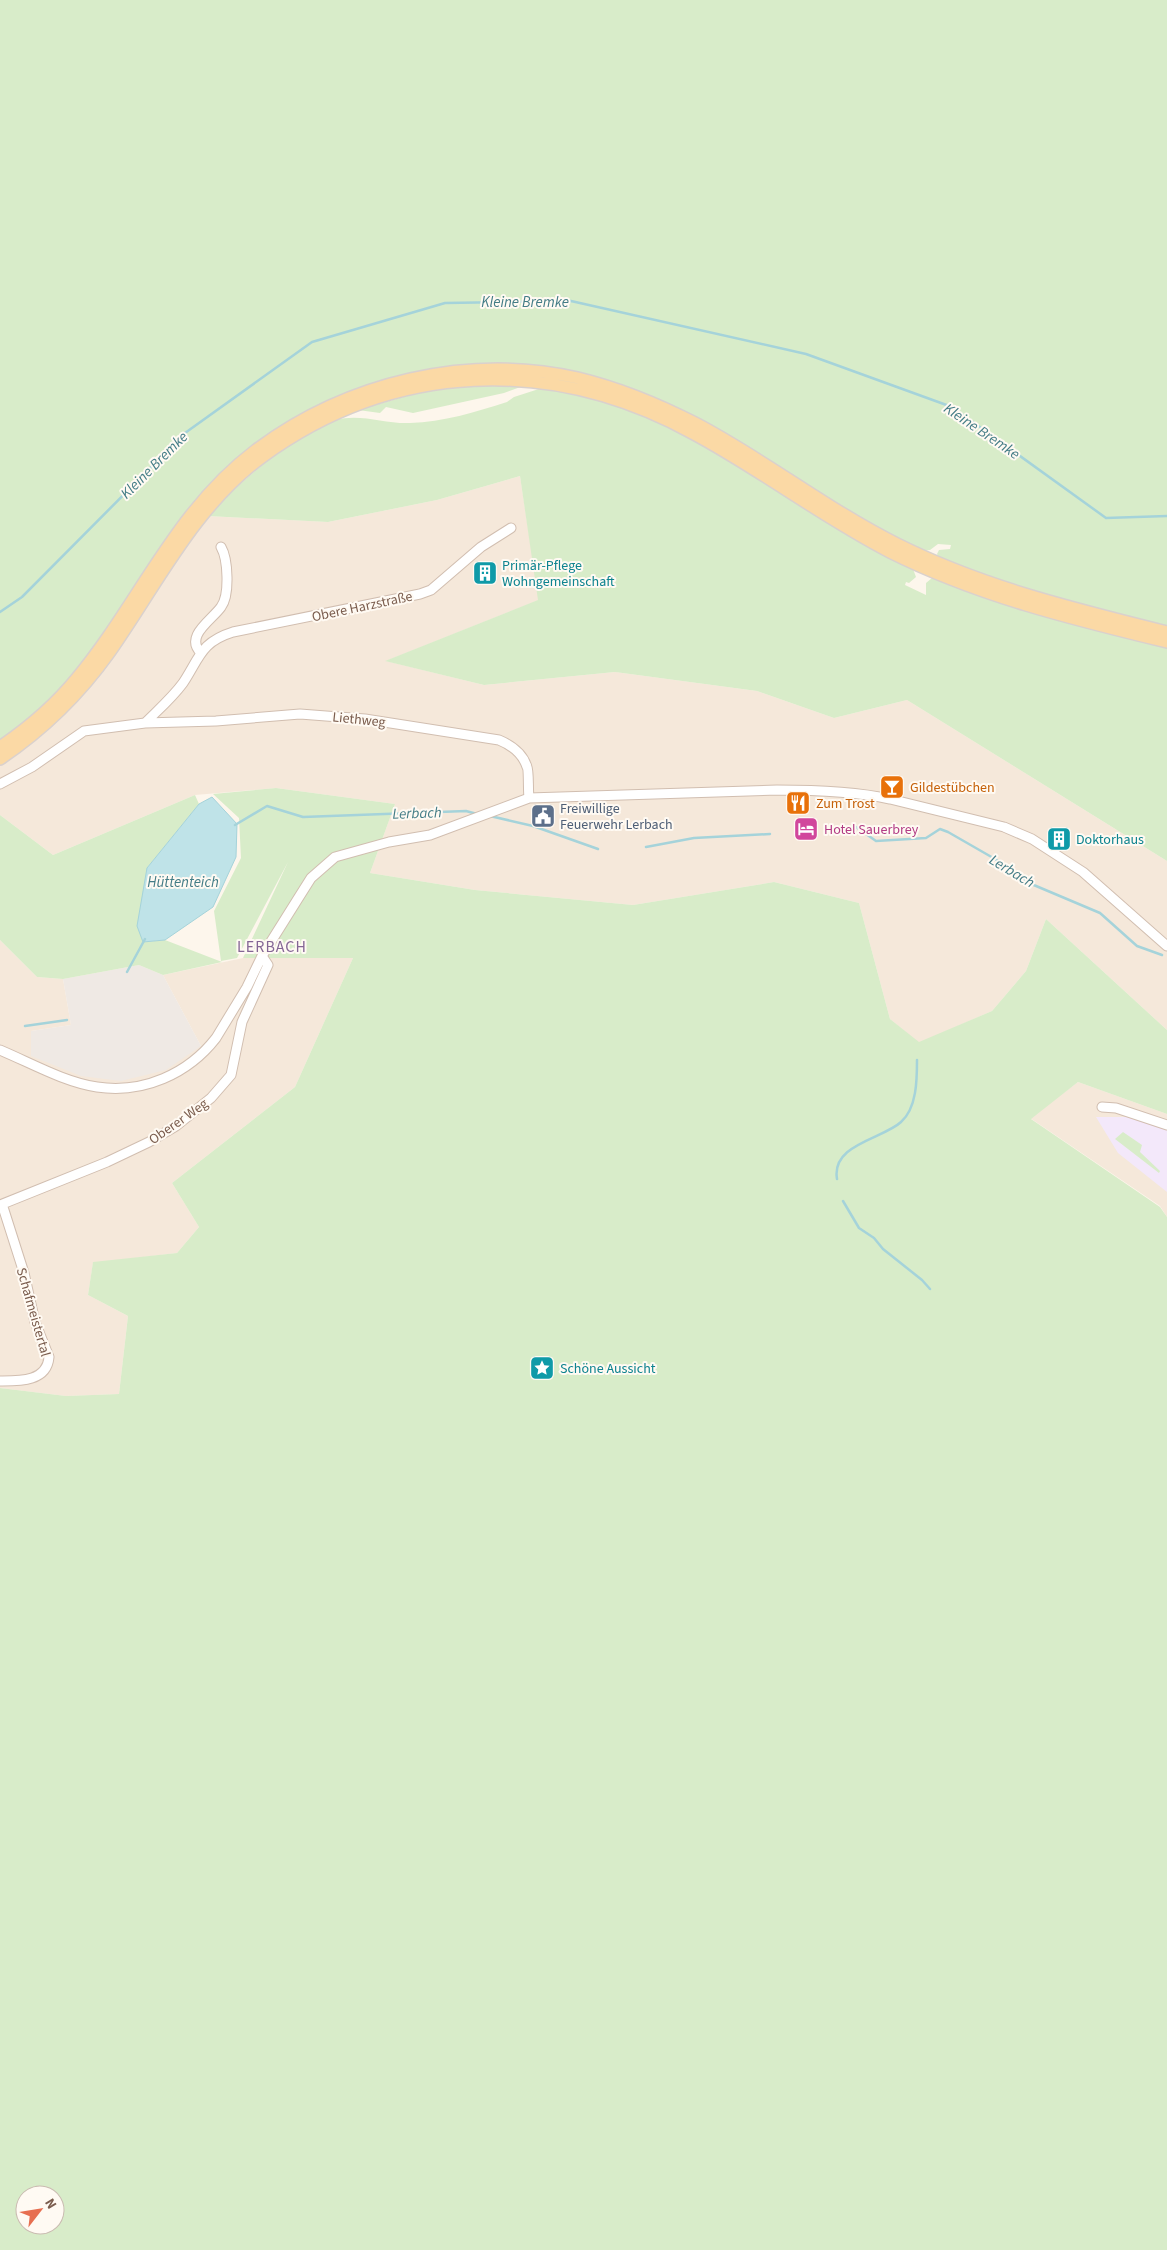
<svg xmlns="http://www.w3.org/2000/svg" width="1167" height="2250" font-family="'Source Sans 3',sans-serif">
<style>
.residential{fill:#f5e8da}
.industrial{fill:#efe9e4}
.education{fill:#f3e8fa}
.green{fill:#d8ecc9;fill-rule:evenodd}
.water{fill:#bfe3e8;stroke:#a5d3da}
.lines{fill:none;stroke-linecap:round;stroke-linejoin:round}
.stream{stroke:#a5d3da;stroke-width:2.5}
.minor-casing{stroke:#d1beb0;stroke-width:11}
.major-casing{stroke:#dad1cd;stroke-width:14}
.minor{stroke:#fff;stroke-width:9}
.major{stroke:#fbd9a5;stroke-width:11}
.labels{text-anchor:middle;stroke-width:4;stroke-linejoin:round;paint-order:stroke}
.culture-label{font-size:14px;fill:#0d838f;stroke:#fffaf3;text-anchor:start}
.street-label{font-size:14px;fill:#7a5c4d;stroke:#fffaf3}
.food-label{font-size:14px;fill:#c56008;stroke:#fffaf3;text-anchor:start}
.service-label{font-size:14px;fill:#4e5e75;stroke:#fffaf3;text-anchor:start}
.hotel-label{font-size:14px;fill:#b23c85;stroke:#fffaf3;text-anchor:start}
.water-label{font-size:15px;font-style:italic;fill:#437c86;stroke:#fffaf3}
.quarter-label{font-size:16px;letter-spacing:1px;fill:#846695;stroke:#fffaf3}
</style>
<rect width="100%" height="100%" fill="#fdf6ec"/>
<path class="residential" d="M520,476L539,600L386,661L484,685L615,672L757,691L834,718L907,700L1167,861V1030L1046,919L1026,971L992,1011L919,1043L890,1019L859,903L774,882L633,905L475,890L370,873L395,804L276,788L195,795L53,855L0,815V765L16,754L156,588L207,516L328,522L437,500Z
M0,940L37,977L63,979L71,1025L31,1031L201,1046L163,975L243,958H353L295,1087L172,1183L199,1227L177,1253L93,1263L88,1295L128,1316L119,1394L66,1396L0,1388Z
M1078,1082L1167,1114V1217L1160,1206L1030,1118Z"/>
<path class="industrial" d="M139,965L163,975L201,1046L166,1070L121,1081L81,1076L31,1056V1031L71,1025L63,979Z"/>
<path class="education" d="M1096,1117H1127L1167,1130V1192L1118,1153Z"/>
<path class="green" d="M0,0H1167V627C1090,607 1013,587 939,558L937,554L939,550L950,549L951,545L938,544L930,550L922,551L871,525L702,422L534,367L370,385L338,396L306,412L249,449L230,464L211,483L177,524L119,613L73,677L29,720L0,742Z
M478,384L526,385L504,393L413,413L386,407L380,413L358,410L424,391Z
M545,387L576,393L644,415L711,449L829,524L913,569L916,577L909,583L906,582L905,585L926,595V583L932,578L1010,606L1167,647V861L907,700L834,718L757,691L615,672L484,685L385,661L538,600L520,476L437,500L328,522L207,516C239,484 271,454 311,432C318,428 327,422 335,420C361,413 384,424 410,423C443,422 476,412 507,402L514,397Z
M276,788L395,804L370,873L475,890L633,905L774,882L859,903L890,1019L919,1042L992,1011L1026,971L1046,919L1167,1030V1114L1078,1082L1031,1119L1160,1207L1167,1217V2250H0V1388L66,1396L119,1394L128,1316L88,1295L93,1262L177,1253L199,1227L172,1183L295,1087L353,958H243L288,862L237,958L221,961L214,911L241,858L239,818L213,794ZM25,2195H55V2225H25Z
M195,795L199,804L147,868L144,942L165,940L222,962L163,975L139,965L63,979L37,977L0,940V815L53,855Z
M1123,1132L1142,1145L1140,1152L1160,1171L1159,1173L1115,1139Z"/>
<path class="water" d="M212,797L237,824L236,857L213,907L165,940L143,942L137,926L147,868L199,804Z"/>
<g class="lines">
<path class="stream" d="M0,612L22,597L185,433L312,342L445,303L571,301L806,354L952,407L1106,518L1167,516
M490,816L533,826L598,849
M235,825L267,806L303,817L466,811L477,814
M856,827L876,841L926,838L940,829L948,832L995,859L1029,883L1100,913L1137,946L1162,955
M646,847L694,838L770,834
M127,972L145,939
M25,1026L67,1020
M837,1179C831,1144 883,1139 901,1122C917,1108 917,1079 917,1060
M843,1201L859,1228L874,1238L883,1249L922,1280L930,1289"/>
<defs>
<path id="minor" d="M201,653C184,636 212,620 221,607C230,595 228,559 221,547
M145,723C158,710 172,698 183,683C200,657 201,642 233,632L420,594L431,590L481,547L511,528
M0,784L32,767L84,731L145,723L216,721L300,714L365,719L499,740C511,745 523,754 527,767C529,770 528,792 529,798
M0,1050C31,1063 64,1082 97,1087C143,1094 188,1074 216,1038L247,987L262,956L299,897L311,878L335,857L389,842L430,835L529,798L777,790C814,790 853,791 890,799L1004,827L1032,839L1083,872L1167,946
M1102,1107L1116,1108L1167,1125
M0,1205L107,1162L149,1142L176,1126L211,1098L231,1075L242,1022L268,965L262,956
M0,1381C19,1381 47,1382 49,1357L35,1322L24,1273L3,1207"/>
<path id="major" d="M0,747C28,728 55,705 77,678C140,602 175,511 256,450C347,382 468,353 578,378C619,388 658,404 695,423C764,459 827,509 897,544C983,587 1075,609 1167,632
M0,759C43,730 79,695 109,653C157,585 193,508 262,457C394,361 552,356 694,434C761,470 822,517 890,552C978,596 1072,619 1167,642"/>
</defs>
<use href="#minor" class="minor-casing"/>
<use href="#major" class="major-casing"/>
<use href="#minor" class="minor"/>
<use href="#major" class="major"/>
</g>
<defs>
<symbol id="building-square" viewBox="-11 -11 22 22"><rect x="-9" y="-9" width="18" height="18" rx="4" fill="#0f9aa8" stroke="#fffaf3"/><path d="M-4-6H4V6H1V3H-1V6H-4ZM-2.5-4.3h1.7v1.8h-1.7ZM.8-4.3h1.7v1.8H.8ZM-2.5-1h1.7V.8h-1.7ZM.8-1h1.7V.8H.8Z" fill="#fff"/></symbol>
<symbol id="bar-square" viewBox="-11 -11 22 22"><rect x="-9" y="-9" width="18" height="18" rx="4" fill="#e8710a" stroke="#fffaf3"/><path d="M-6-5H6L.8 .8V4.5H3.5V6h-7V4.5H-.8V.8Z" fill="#fff"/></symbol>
<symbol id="restaurant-square" viewBox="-11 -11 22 22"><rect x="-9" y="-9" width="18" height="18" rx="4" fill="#e8710a" stroke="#fffaf3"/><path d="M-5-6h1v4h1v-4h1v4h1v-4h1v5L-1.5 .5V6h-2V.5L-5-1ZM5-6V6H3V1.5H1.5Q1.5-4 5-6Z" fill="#fff"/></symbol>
<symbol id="civic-square" viewBox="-11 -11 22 22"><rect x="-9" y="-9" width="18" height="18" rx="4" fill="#5c6f8a" stroke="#fffaf3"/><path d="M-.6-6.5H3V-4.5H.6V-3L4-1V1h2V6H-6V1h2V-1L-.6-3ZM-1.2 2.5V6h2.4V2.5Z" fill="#fff"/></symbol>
<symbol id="hotel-square" viewBox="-11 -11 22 22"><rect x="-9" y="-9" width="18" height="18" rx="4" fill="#d1479c" stroke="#fffaf3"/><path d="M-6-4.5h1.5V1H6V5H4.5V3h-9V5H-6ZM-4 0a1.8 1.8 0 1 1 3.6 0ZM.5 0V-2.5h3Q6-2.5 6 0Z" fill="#fff"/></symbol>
<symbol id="sight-square" viewBox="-11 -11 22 22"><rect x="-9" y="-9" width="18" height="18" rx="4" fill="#0f9aa8" stroke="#fffaf3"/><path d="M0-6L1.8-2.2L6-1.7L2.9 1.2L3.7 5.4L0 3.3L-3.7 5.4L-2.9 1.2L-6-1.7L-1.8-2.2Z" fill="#fff"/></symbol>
</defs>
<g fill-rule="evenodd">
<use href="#building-square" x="471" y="559" width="28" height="28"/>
<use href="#bar-square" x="878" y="773" width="28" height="28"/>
<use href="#restaurant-square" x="784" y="789" width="28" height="28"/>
<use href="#civic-square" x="529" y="802" width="28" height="28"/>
<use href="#hotel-square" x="792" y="815" width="28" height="28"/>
<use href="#building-square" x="1045" y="825" width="28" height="28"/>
<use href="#sight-square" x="528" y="1354" width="28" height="28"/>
</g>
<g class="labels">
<g class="culture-label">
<text x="502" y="570">Primär-Pflege<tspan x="502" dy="16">Wohngemeinschaft</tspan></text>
<text x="1076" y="844">Doktorhaus</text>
<text x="560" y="1373">Schöne Aussicht</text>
</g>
<g class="street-label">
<text transform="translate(362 606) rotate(-12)" y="5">Obere Harzstraße</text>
<text transform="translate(359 719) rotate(6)" y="5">Liethweg</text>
<text transform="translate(178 1121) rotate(-35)" y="5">Oberer Weg</text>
<text transform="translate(34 1312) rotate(74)" y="5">Schafmeistertal</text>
</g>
<g class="food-label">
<text x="910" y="792">Gildestübchen</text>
<text x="816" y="808">Zum Trost</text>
</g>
<g class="service-label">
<text x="560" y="813">Freiwillige<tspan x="560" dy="16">Feuerwehr Lerbach</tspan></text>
</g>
<g class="hotel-label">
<text x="824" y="834">Hotel Sauerbrey</text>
</g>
<g class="water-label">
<text x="525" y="307">Kleine Bremke</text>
<text transform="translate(982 431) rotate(34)" y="5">Kleine Bremke</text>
<text transform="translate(154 465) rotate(-45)" y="5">Kleine Bremke</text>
<text transform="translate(417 813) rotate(-2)" y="5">Lerbach</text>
<text transform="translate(1012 871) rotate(31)" y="5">Lerbach</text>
<text x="183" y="887">Hüttenteich</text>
</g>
<g class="quarter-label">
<text x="272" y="952">LERBACH</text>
</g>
</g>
<g transform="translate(40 2210) rotate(59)"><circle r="24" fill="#fffaf3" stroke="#cabbb1"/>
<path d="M0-4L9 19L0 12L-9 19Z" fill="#e76f51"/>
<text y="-8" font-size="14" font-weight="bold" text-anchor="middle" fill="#7a5c4d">N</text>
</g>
</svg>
